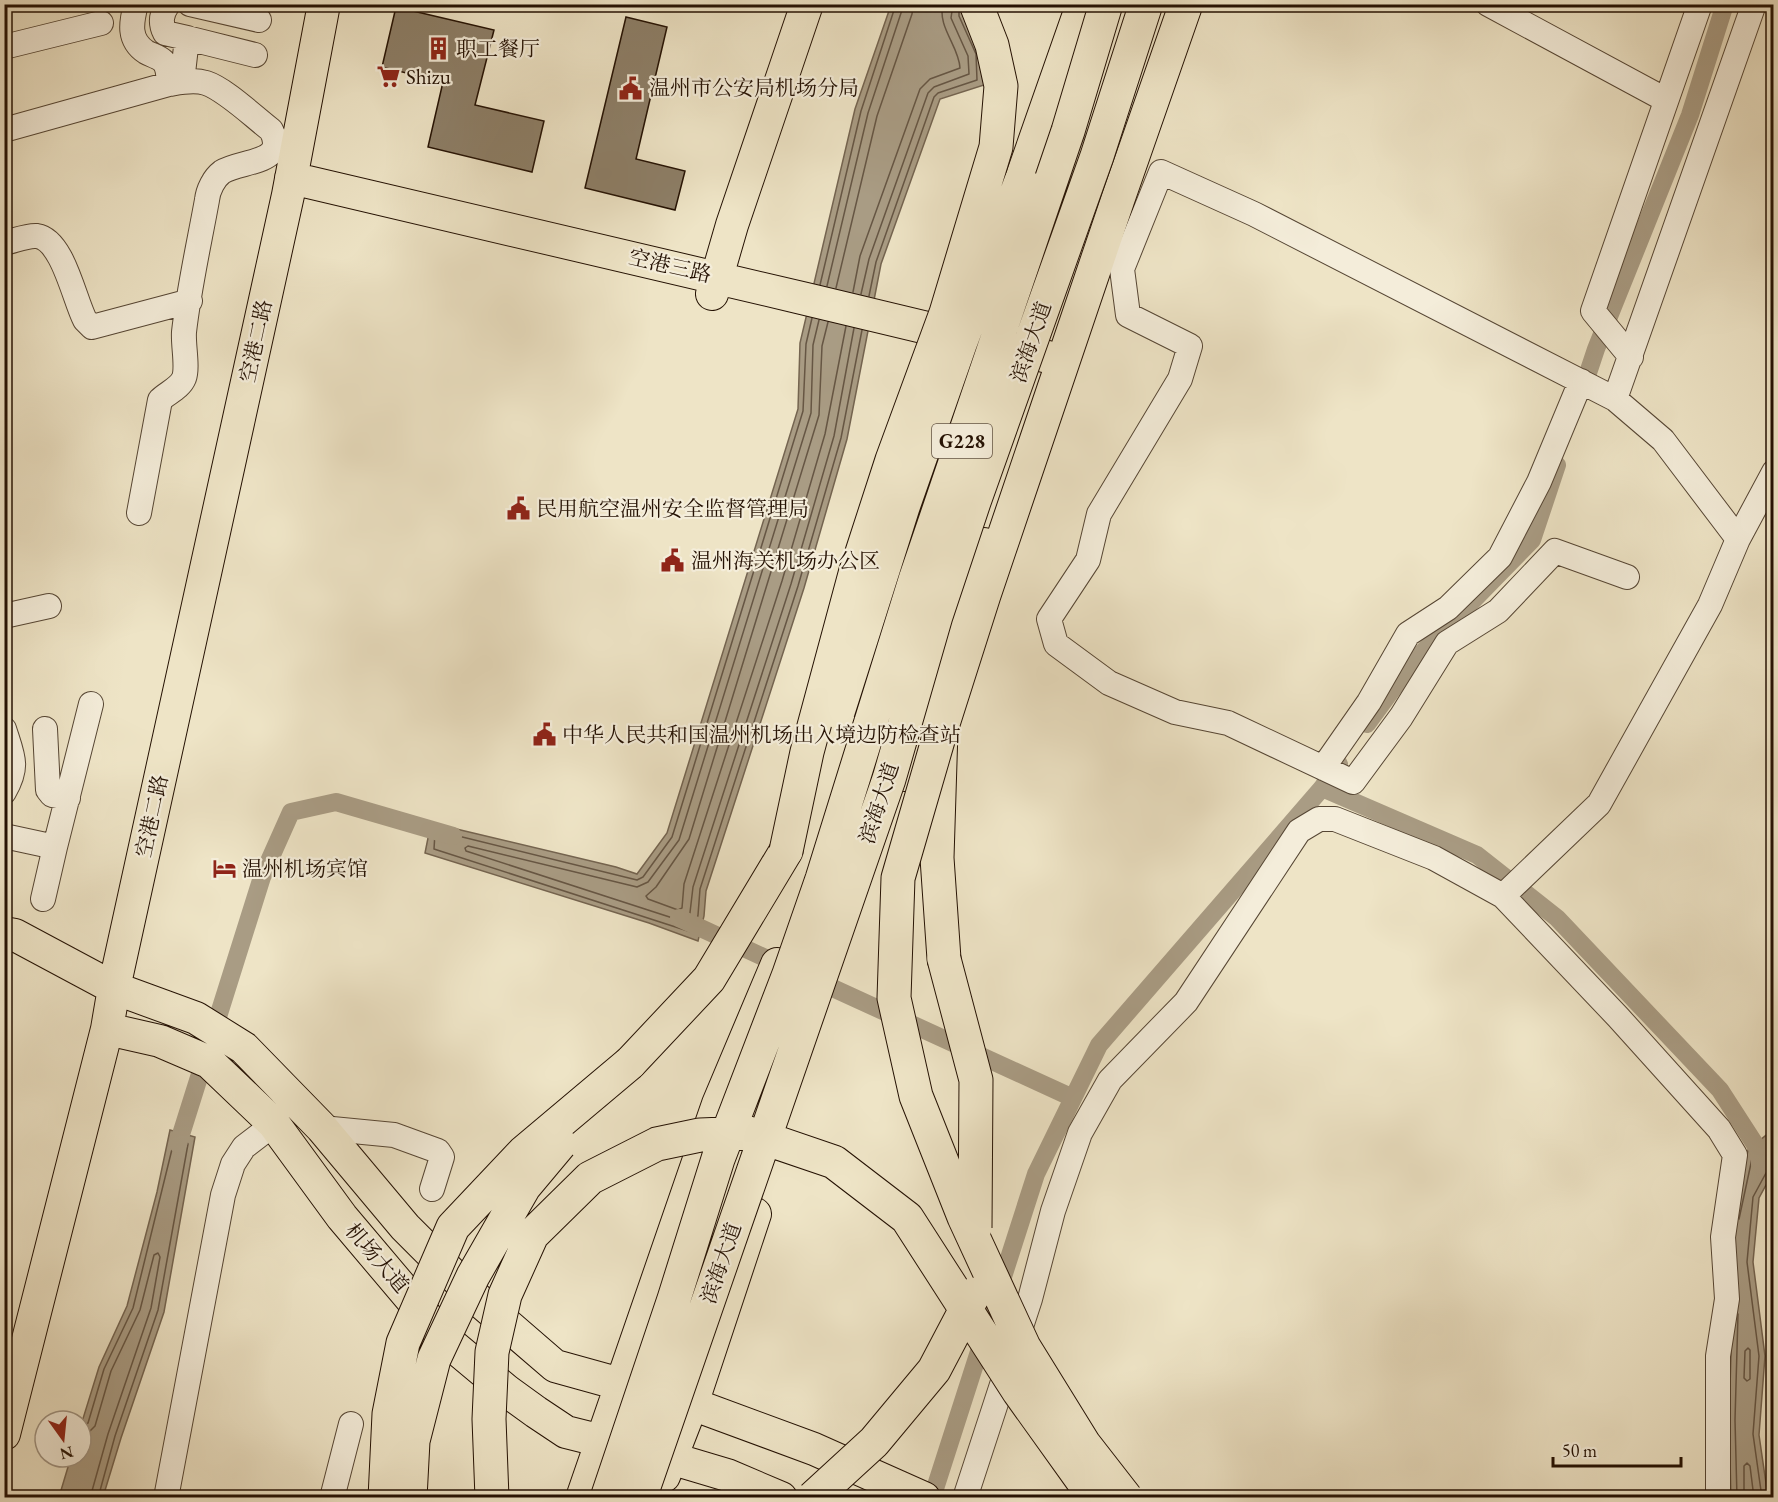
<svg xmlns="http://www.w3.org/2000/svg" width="1778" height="1502" font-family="'EB Garamond','Noto Serif SC',serif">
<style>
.water{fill:#a99c84;stroke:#746450;stroke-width:1.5}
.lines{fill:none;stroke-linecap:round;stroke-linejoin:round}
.shore{stroke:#665644;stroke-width:1.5}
.canal{stroke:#a99c84;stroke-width:18}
.building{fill:#8d7f68;stroke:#241103;stroke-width:1.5}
.minor-casing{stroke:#564634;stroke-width:26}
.major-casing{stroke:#241103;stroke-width:34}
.highway-casing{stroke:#241103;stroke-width:35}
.minor{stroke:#f4edda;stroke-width:24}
.major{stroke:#eee4c6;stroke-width:32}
.highway{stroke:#eee4c6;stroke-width:33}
.highway-bridge-casing{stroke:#241103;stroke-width:35;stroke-linecap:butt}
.highway-bridge{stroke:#eee4c6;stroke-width:33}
.labels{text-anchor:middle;stroke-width:4.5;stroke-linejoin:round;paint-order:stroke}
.shield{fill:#f4edda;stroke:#625344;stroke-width:1.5}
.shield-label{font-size:20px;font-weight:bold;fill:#241103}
.poi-label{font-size:21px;fill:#241103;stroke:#f4edda;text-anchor:start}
.street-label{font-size:21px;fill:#241103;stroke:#f4edda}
</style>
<rect width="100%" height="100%" fill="#eee4c6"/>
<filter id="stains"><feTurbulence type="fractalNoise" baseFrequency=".00333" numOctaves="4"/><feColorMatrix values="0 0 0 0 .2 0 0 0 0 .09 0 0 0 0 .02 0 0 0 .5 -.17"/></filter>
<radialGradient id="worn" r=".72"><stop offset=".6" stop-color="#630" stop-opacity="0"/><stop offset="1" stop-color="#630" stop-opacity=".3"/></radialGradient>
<path class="water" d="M891,5H967L982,53L984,85L940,99L881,264L847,439L804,588L706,891L704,916L698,941L649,923L425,853L431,823L616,867L637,874L667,833L798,409L800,343L855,109Z
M170,1130L195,1137L164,1312L121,1438L103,1497H59L71,1457H81V1425L99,1367L127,1306L157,1192Z
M1770,1132L1773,1138V1172L1759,1198L1753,1262L1765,1356L1759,1435L1768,1497L1731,1498L1729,1420L1733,1289V1222L1748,1150Z"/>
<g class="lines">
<path class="shore" d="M820,285L861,111L896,4
M827,286L868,113L904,4
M836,288L877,116L912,14L913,4
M853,292L860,256L920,89L930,79L960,68C959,46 937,27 943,4
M861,294L869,259L928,93L934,87L969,74L968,56L951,18L953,4
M869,296L876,262L934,97L938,93L977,80L976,54L959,16V10
M812,318L806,344L803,411L672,837L643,877L637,880L438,831L435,833L434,849L691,932L694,931L698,915L700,889L798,586L841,438L862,330
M819,320L813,345L811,413L679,840L648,882L637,887L468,846L465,848L466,851L685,922L689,921L693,887L791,584L834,436L854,328
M828,322L822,346L819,415L689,839L656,887L646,896L648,899L678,910L682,908L684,884L782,581L825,434L846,326
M1739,1219L1753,1154L1774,1139
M1748,1348L1750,1350V1379L1747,1381L1744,1378L1745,1351Z
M81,1427L88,1423L104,1369L133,1308L174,1141L177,1139L186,1141L188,1144L158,1310L115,1436L98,1498
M81,1434L88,1433L95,1426L111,1371L140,1310L154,1255L158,1253L160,1257L151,1308L108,1434L90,1498
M1737,1498L1735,1420L1738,1314
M1744,1498V1466L1747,1463L1750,1466L1754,1498
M1762,1498L1753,1434L1759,1356L1747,1262L1753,1197L1766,1173L1774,1170"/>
<path class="canal" d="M1581,394L1596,349L1690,115L1725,4
M1367,724L1411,664L1532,540L1557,465
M1322,788L1477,855L1557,918L1720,1090L1760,1152V1165
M679,918L785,967
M813,979L1073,1098
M178,1144L262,877L291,812L336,802L453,836
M932,1498L1036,1174L1099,1045L1322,788L1339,764"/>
</g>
<path class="building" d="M396,7L494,30L475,105L544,121L532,172L428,147L443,82L382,67Z
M626,17L667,27L636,159L685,171L675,210L585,188Z"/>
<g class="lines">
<defs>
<path id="minor" d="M136,4C131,23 128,40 146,52C151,55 159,57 163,61C169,67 168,76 169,84
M168,4C161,14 160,23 165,33L187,38
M190,4L259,20
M1488,4L1666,100
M4,47L101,23
M182,82L187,38L255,55
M4,130L169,84C181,82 194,79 206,83C225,89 254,117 271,130C289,164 241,160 222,172C214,178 208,190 207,200C199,244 189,288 184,332C183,345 188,367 184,378C180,388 167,393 160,400L139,513
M4,243C14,241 27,235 37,236C63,240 74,299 85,320L92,327L190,301
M1631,357L1593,311L1700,4
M1615,399L1754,4
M1738,539L1774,472
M4,616L49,606
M4,729C13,757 19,766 4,792
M45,729L48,790L52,795L68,798
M1323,768L1369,702L1408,634L1448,608L1500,557L1539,482L1581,381
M4,836L55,847L43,899
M55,847L91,704
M1503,896L1599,804L1710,605L1738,539L1663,440L1615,399L1254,214L1161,172L1122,269L1128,315L1190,346L1180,379L1099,514L1088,560L1049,619L1056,644L1109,683L1175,712L1228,723L1353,782L1401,717L1447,643L1498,611L1555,551L1627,577
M322,1128L394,1135L438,1151L442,1157L432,1189
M166,1498L223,1195L233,1164L244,1147L274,1124
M332,1498L351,1424
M965,1498L1030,1299L1053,1211L1080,1133L1110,1080L1186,1002L1299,831L1319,819H1335L1434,858L1503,896L1618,1017L1719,1129L1735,1155L1723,1237L1727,1299L1718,1356V1498"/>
<path id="major" d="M291,178C544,237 796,296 1048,357
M712,294L732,225L807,4
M953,420L990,307
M905,775L984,544
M4,933L15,935L114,988L196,1018L244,1048L322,1128L405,1227L475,1297L555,1366L692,1404L814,1449L924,1498
M107,1029L160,1041L209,1062L274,1124L342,1217L446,1340L507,1391L536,1412L566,1432L670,1458L727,1475L781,1498
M4,1434L107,1029L114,988L288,195L324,4
M664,1476L692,1404L755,1214
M582,1498L718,1104L777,964"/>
<path id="highway" d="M1021,181L1083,4
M944,959L937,858L941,730L984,595L1118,199L1186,4
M630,1063L709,979L786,851"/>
</defs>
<use href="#minor" class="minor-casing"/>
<use href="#major" class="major-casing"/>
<use href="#highway" class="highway-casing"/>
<use href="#minor" class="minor"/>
<use href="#major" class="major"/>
<use href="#highway" class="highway"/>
<defs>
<path id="highway-bridge" d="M838,712L903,507L960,344L1021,181
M941,730L898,878L894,998L916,1096L964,1217L1024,1347L1084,1444L1126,1498
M786,851L807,752L855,574L892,460L946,313L996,147L1001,86L992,45L976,4
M944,959L976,1080L975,1228
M385,1498L389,1414L403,1343L453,1227L523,1153L630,1063
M410,1498L413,1441L434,1359L473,1276L524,1187L560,1144
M492,1498L489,1419L492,1352L505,1295L532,1235L590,1178L657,1144L700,1135L749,1133L834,1162L907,1218L1019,1392L1082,1480L1100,1498
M607,1498L674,1299L718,1159L789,974L822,879L916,577L1068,131L1106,4
M640,1498L889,779L936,616L974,502L1097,156L1146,4
M813,1498L874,1442L934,1370L974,1294"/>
</defs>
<use href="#highway-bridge" class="highway-bridge-casing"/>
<use href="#highway-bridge" class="highway-bridge"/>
</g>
<defs>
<symbol id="building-bare" viewBox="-9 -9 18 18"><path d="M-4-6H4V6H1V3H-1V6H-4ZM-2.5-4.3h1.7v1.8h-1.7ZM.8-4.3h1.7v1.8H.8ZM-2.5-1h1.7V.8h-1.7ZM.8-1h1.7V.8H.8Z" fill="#8f2418" stroke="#f4edda" stroke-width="2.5" paint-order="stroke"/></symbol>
<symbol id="supermarket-bare" viewBox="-9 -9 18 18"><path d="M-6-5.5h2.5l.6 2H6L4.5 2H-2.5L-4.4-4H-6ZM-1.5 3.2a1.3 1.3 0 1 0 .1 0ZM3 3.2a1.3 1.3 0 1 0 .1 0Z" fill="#8f2418" stroke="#f4edda" stroke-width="2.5" paint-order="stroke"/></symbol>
<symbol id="civic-bare" viewBox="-9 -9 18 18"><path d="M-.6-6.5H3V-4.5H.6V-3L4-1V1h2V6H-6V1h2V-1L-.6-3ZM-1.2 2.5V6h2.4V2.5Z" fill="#8f2418" stroke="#f4edda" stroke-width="2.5" paint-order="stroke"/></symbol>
<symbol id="hotel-bare" viewBox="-9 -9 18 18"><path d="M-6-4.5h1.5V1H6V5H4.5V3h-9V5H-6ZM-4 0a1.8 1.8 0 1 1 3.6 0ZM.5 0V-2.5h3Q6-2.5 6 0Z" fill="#8f2418" stroke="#f4edda" stroke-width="2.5" paint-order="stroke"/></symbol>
</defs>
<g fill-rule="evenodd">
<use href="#building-bare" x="422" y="32" width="33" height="33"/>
<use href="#supermarket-bare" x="372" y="60" width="33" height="33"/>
<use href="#civic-bare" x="614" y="72" width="33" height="33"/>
<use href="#civic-bare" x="502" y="492" width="33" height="33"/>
<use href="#civic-bare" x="656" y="544" width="33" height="33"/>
<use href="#civic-bare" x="528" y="718" width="33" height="33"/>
<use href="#hotel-bare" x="208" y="852" width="33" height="33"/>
</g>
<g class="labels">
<rect class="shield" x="932" y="424" width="60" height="34" rx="4.5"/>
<g class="shield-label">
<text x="962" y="448">G228</text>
</g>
<g class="poi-label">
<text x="456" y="56">职工餐厅</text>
<text x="406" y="84">Shizu</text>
<text x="649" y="95">温州市公安局机场分局</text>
<text x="536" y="516">民用航空温州安全监督管理局</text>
<text x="691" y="568">温州海关机场办公区</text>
<text x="562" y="742">中华人民共和国温州机场出入境边防检查站</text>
<text x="242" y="876">温州机场宾馆</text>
</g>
<g class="street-label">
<text transform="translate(670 266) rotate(13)" y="7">空港三路</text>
<text transform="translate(256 341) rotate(-78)" y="7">空港二路</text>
<text transform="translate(1031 342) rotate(-71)" y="7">滨海大道</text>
<text transform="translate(879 803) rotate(-72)" y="7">滨海大道</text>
<text transform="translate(152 816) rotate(-78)" y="7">空港二路</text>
<text transform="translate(377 1258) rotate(49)" y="7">机场大道</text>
<text transform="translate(721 1263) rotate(-71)" y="7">滨海大道</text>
</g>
</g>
<rect width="1778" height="1502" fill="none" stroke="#eee4c6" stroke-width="24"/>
<rect x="6" y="6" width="1766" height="1490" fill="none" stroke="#241103" stroke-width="3"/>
<rect x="12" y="12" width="1754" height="1478" fill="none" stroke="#241103" stroke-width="1.5"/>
<g transform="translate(63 1439) rotate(165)"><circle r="28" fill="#f4edda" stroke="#a19584" stroke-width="1.5"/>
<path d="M0-4.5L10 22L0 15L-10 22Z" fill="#8f2418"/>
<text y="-9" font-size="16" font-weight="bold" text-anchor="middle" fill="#241103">N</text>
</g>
<path d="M1553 1457v9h128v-9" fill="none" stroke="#241103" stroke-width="3"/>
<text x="1562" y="1457" font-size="18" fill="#241103" stroke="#f4edda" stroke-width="4.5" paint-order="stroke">50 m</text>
<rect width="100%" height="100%" filter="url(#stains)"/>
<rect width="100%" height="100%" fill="url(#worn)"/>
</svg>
